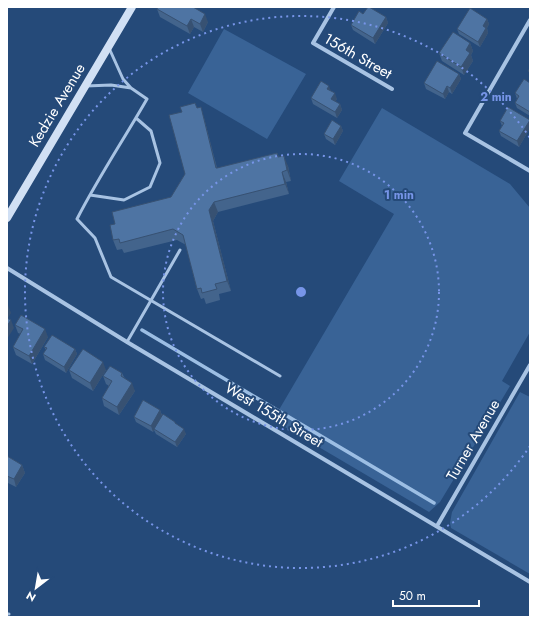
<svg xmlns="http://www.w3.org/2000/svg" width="537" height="624" font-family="Jost,sans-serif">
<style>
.green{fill:#396396}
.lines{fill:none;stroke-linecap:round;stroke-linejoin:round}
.stream{stroke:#9cbee4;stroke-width:3.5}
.service{stroke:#a8c3e3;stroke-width:3}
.minor{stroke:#a8c3e3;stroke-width:4}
.secondary{stroke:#d1e0f4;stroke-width:8}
.wall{fill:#43648c}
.shaded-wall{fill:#375172}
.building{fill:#4e74a3;stroke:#375172}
.ring{fill:none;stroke:#7795e8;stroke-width:2;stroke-dasharray:2 4}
.labels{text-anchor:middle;stroke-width:4;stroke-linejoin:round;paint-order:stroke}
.street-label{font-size:15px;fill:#fff;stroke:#254a79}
.centre{fill:#7795e8;stroke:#254a79;stroke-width:2}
.ring-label{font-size:12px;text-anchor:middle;font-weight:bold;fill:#7795e8;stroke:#254a79;stroke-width:4;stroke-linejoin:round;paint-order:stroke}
</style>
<rect width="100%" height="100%" fill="#254a79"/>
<path class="green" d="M224,29L306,74L267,139L188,93Z
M382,108L510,184L530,208V332L502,381L510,386L440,502L429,512L273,420L394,214L339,181Z
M520,392L530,397V574L451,528L450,523L452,512Z"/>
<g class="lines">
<path class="stream" d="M142,330L434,503"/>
<path class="service" d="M109,48L123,79L131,88L147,99C124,139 98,178 77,219L95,238L111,277L280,376
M86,86L111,85L131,88
M90,195L124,200L150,187L160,163L151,131L136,118
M127,342L180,250
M7,614H9"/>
<path class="minor" d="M334,7L313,43L392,89
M530,20L465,133L530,171
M7,268L127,342L530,582
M437,526L530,365"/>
<path class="secondary" d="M7,218L132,7"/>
</g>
<path class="wall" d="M157,9L208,22L203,32L194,27L190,34L160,17Z
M386,17L388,23L375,44L353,30L351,25Z
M487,19L489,24L487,28L488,33L480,47L459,34L457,29Z
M470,43L473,51L471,55L473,61L464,75L442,61L439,53Z
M459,74L461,79L452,94L449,92L445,99L426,89L424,83Z
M530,83V116L517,108L515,103L517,99L515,93Z
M331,91L337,99L335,101L340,104L342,110L337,118L313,104L311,98Z
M195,103L197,108L204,118L217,168L277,153L279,157L288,166L291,181L286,182L289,194L218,212L213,221L231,291L219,294L220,300L206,304L204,298L201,299L197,289L186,245L177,240L124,253L122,249L117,250L113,240L115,224L171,197L185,174L182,112Z
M530,120V128L519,147L501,136L499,131L502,126L500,121Z
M341,126L343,131L335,145L326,139L324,134Z
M15,325L48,337L32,364L16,355L13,347L21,334L18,333Z
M44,347L75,349L77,354L66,373L45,360L43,354L46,350Z
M69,370H106L93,391L72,378Z
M122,373L124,377L135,391L119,415L104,406L102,398L109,386L106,384L103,376Z
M160,410L162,415L176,424L186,434L177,447L156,434L154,430L153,432L136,422L134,417Z
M7,456L22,465L25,473L16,487L8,483L7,484Z"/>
<path class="shaded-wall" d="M205,14L208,22L203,32L200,24Z
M386,17L388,23L375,44L373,38Z
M191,19L194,27L190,34L187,26Z
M487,19L489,24L487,28L488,33L480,47L478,42L483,26Z
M470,43L473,51L471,55L473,61L464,75L461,67L466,50Z
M459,74L461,79L452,94L450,88Z
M329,86L331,91L327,89Z
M447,86L449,92L445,99L443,94Z
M335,93L337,99L333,105L331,99Z
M340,104L342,110L337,118L335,112Z
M201,107L204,118L219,178L216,168Z
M530,120V128L519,147L517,141Z
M341,126L343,131L335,145L333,139Z
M284,156L288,166L291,181L287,170Z
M282,172L286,182L289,194L285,184Z
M214,202L218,212L213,221L231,291L227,281L209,210Z
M8,305L11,313L7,320V307Z
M11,320L14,328L7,339V326Z
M45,329L48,337L32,364L29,356Z
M75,349L77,354L66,373L64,367Z
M103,362L106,370L93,391L90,383Z
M132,383L135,391L119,415L117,407Z
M160,410L162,416L153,432L151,426Z
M184,429L186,434L177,447L175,442Z
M22,465L25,473L16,487L14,479Z"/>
<path class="building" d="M158,7H193L205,14L200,24L191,19L187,26L157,9Z
M368,7H369L386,17L373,38L351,25L359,11L363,14Z
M470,8L487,19L483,26L486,28L478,42L457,29Z
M453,32L470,43L466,50L470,53L461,67L439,53Z
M437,61L459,74L450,88L447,86L443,94L424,83Z
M530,68V73L528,71Z
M524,79L530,83V112L515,103L519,96L515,93Z
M321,81L329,86L327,89L335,93L331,99L340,104L335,112L311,98Z
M195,103L197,108L201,107L216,168H217L277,153L278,157L284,156L287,170L282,172L285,184L214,202L209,210L227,281L215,284L217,289L202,293L201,288L197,289L183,235L173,229L120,243L119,239L113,240L110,225L115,224L112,212L171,197L185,174L169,115L182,112L180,107Z
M508,107L530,120L517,141L499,131L504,123L500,121Z
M332,120L341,126L333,139L324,134Z
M21,315L45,329L29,356L13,347L23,329L15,325Z
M7,318L11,320L7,326Z
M52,335L75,349L64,367L43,354L47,348L44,347Z
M83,349L103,362L90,383L69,370Z
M110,366L122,373L121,376L132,383L117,407L102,398L112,381L103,376Z
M143,400L160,410L151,426L134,417Z
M163,414L175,422V423L184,429L175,442L154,429Z
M7,456L22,465L14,479L7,476Z"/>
<g class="ring">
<circle cx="301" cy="292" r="138"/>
<path d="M530 446A276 276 0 1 1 530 138"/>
</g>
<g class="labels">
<g class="street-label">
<text transform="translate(358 56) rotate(30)" y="5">156th Street</text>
<text transform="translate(57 105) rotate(-59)" y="5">Kedzie Avenue</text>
<text transform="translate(274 415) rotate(31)" y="5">West 155th Street</text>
<text transform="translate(473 440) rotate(-60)" y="5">Turner Avenue</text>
</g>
</g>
<circle cx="301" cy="292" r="6" class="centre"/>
<g class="ring-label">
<text x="496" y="101">2 min</text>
<text x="399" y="199">1 min</text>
</g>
<rect width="537" height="624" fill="none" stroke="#ffffff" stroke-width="16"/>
<g transform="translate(36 588) rotate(211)" stroke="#254a79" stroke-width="3" paint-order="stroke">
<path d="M0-3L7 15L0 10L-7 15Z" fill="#ffffff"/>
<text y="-6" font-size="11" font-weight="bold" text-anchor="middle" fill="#ffffff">N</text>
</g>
<path d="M393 600v6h86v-6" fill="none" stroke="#ffffff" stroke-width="2"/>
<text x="399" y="600" font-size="12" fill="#ffffff" stroke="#254a79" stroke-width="3" paint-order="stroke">50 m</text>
</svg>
